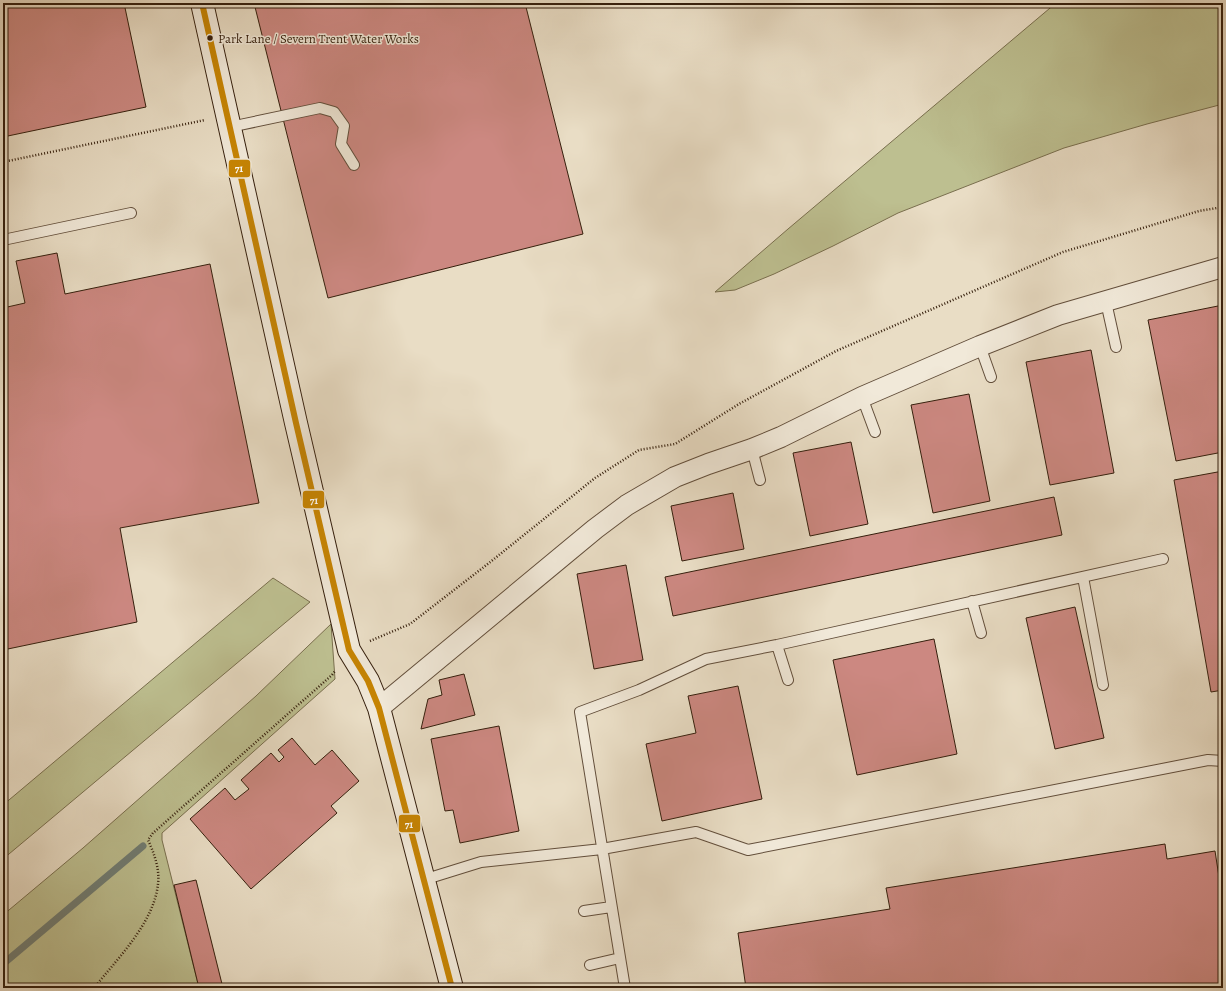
<svg xmlns="http://www.w3.org/2000/svg" width="1226" height="991" font-family="Alegreya,serif">
<style>
.green{fill:#bdbf90;stroke:#796f4e}
.lines{fill:none;stroke-linecap:round;stroke-linejoin:round}
.stream{stroke:#707d74;stroke-width:7}
.building{fill:#cc8881;stroke:#351f0d}
.lane-casing{stroke:#624e3b;stroke-width:12}
.street-casing{stroke:#624e3b;stroke-width:22}
.secondary-casing{stroke:#351f0d;stroke-width:24}
.path{stroke:#351f0d;stroke-width:2.5;stroke-dasharray:1 2;stroke-linecap:butt}
.lane{stroke:#f1e9d9;stroke-width:10}
.street{stroke:#f1e9d9;stroke-width:20}
.secondary{stroke:#f1e9d9;stroke-width:22}
.bus-1-casing{stroke:#f1e9d9;stroke-width:9}
.bus-1{stroke:#c68403;stroke-width:6}
.bus-dot{fill:#351f0d;stroke:#f1e9d9;stroke-width:1.5}
.labels{text-anchor:middle;stroke-width:3;stroke-linejoin:round;paint-order:stroke}
.bus-label{font-size:13px;fill:#351f0d;stroke:#f1e9d9;text-anchor:start}
.line-badge{stroke:#f1e9d9;stroke-width:1.5}
.badge-label{font-size:11px;text-anchor:middle;font-weight:bold;fill:#fff}
</style>
<rect width="100%" height="100%" fill="#e9ddc5"/>
<filter id="stains"><feTurbulence type="fractalNoise" baseFrequency=".005" numOctaves="4"/><feColorMatrix values="0 0 0 0 .2 0 0 0 0 .09 0 0 0 0 .02 0 0 0 .5 -.17"/></filter>
<radialGradient id="worn" r=".72"><stop offset=".6" stop-color="#630" stop-opacity="0"/><stop offset="1" stop-color="#630" stop-opacity=".3"/></radialGradient>
<path class="green" d="M1056,3H1223V104L1147,124L1064,148L898,213L833,246L774,274L735,290L715,292L788,229Z
M273,578L310,602L3,859V805Z
M331,624L335,679L162,833V840L199,988H3V915L83,848L256,696Z"/>
<g class="lines">
<path class="stream" d="M3,964L143,846"/>
</g>
<path class="building" d="M3,3H124L146,107L3,137Z
M254,3H525L583,234L328,298Z
M57,253L65,294L210,264L259,503L120,528L137,622L3,650V308L25,303L16,261Z
M1223,305V452L1176,461L1148,320Z
M1091,350L1114,473L1050,485L1026,362Z
M969,394L990,501L933,513L911,405Z
M851,442L868,524L810,536L793,453Z
M1223,471V690L1211,692L1174,480Z
M733,493L744,549L682,561L671,506Z
M1054,497L1062,535L673,616L665,577Z
M626,565L643,660L594,669L577,574Z
M1075,607L1104,738L1055,749L1026,618Z
M934,639L957,754L857,775L833,660Z
M464,674L475,715L421,729L428,699L442,695L439,680Z
M738,686L762,799L662,821L646,744L696,733L688,696Z
M499,726L519,831L460,843L453,810L445,811L431,739Z
M292,738L315,765L332,750L359,781L331,806L337,813L251,889L190,819L225,788L235,800L249,789L241,780L271,753L279,762L284,757L278,750Z
M1165,844L1167,859L1215,851L1223,903V988H746L738,933L890,909L886,888Z
M196,880L223,988H199L174,885Z"/>
<g class="lines">
<defs>
<path id="lane" d="M230,127L320,108L334,112L344,126L341,144L354,165
M3,240L131,213
M1106,302L1116,347
M980,346L991,377
M862,397L875,432
M752,449L760,480
M1083,577L1103,685
M972,601L981,633
M777,645L788,680
M423,880L481,862L602,849L696,832L748,850L1208,760L1223,761
M584,911L611,907
M590,965L620,958
M625,988L580,712L639,690L706,659L777,645L1163,559"/>
<path id="street" d="M379,708L595,529L627,505L675,477L708,464L752,449L781,437L862,397L980,346L1058,315L1223,267"/>
<path id="secondary" d="M202,3L296,423L349,650L368,681L379,708L452,988"/>
</defs>
<use href="#lane" class="lane-casing"/>
<use href="#street" class="street-casing"/>
<use href="#secondary" class="secondary-casing"/>
<path class="path" d="M3,162L205,120
M370,641L410,624L489,563L595,478L639,450L675,444L739,404L836,351L1063,252L1199,211L1223,207
M94,988C117,959 154,923 158,884C160,869 154,853 148,840L153,833L332,675L335,671"/>
<use href="#lane" class="lane"/>
<use href="#street" class="street"/>
<use href="#secondary" class="secondary"/>
<defs>
<path id="bus-1" d="M202,3L296,423L349,650L368,681L379,708L452,988"/>
</defs>
<use href="#bus-1" class="bus-1-casing"/>
<use href="#bus-1" class="bus-1"/>
</g>
<circle class="bus-dot" cx="210" cy="38" r="3.5"/>
<g class="labels">
<g class="bus-label">
<text x="218" y="43">Park Lane / Severn Trent Water Works</text>
</g>
</g>
<g class="line-badge">
<rect x="228" y="159" width="23" height="19" rx="4" fill="#c68403"/>
<rect x="302" y="490" width="23" height="19" rx="4" fill="#c68403"/>
<rect x="398" y="814" width="23" height="19" rx="4" fill="#c68403"/>
</g>
<g class="badge-label">
<text x="239" y="172">71</text>
<text x="314" y="504">71</text>
<text x="409" y="828">71</text>
</g>
<rect width="1226" height="991" fill="none" stroke="#e9ddc5" stroke-width="16"/>
<rect x="4" y="4" width="1218" height="983" fill="none" stroke="#351f0d" stroke-width="2"/>
<rect x="8" y="8" width="1210" height="975" fill="none" stroke="#351f0d"/>
<rect width="100%" height="100%" filter="url(#stains)"/>
<rect width="100%" height="100%" fill="url(#worn)"/>
</svg>
